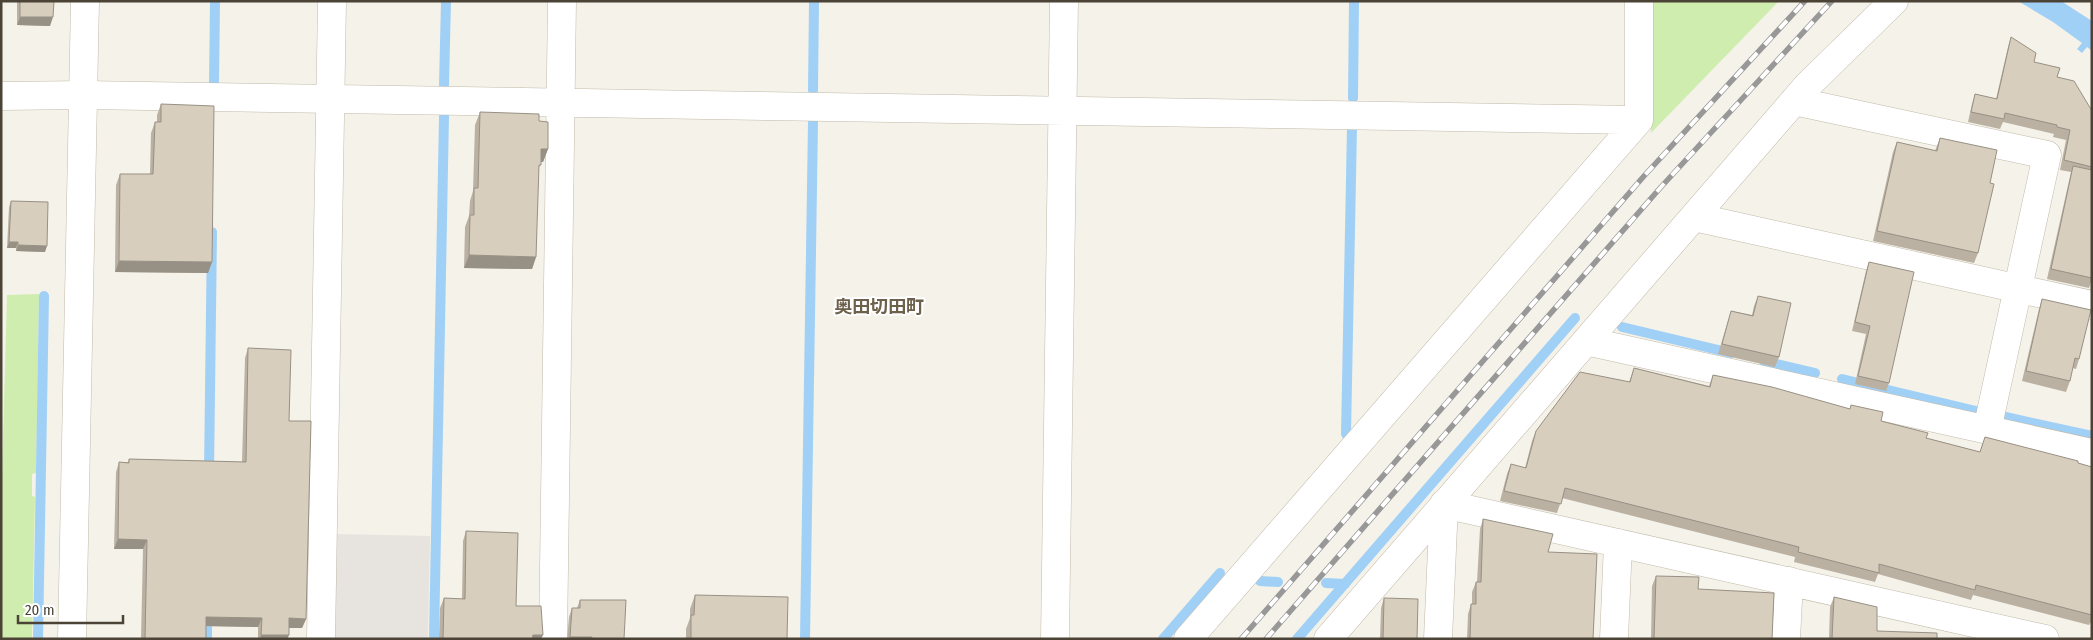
<svg xmlns="http://www.w3.org/2000/svg" width="2093" height="640" font-family="'Fira Sans Condensed','Noto Sans JP',sans-serif">
<style>
.green{fill:#ceedae}
.parking{fill:#e7e4e0}
.water{fill:#a1d0f6}
.lines{fill:none;stroke-linecap:round;stroke-linejoin:round}
.stream{stroke:#a1d0f6;stroke-width:10}
.minor-casing{stroke:#c2baaa;stroke-width:29}
.tertiary-casing{stroke:#c2baaa;stroke-width:29}
.minor{stroke:#fff;stroke-width:28}
.tertiary{stroke:#fff;stroke-width:28}
.rail-casing{stroke:#989898;stroke-width:5.5}
.rail{stroke:#fff;stroke-width:4;stroke-dasharray:11;stroke-linecap:butt}
.wall{fill:#bab1a3}
.shaded-wall{fill:#979084}
.building{fill:#d8cebd;stroke:#979084}
.labels{text-anchor:middle;stroke-width:4;stroke-linejoin:round;paint-order:stroke}
.quarter-label{font-size:18px;font-weight:bold;fill:#6d614c;stroke:#fff}
</style>
<rect width="100%" height="100%" fill="#f5f2e9"/>
<path class="green" d="M1653,1H1779L1651,133Z
M39,294L36,473L32,474V496L35,497L32,639H1V514L7,295Z"/>
<path class="parking" d="M336,534L430,536L428,639H333Z"/>
<path class="water" d="M2018,1H2061L2092,21V51L2087,47L2082,53L2077,49L2082,43L2053,22Z"/>
<g class="lines">
<path class="stream" d="M214,82L215,1
M444,85L446,1
M813,90L814,1
M1353,98L1354,1
M1622,327L1731,353
M1764,361L1815,373
M1842,379L1976,411
M2001,416L2092,436
M1346,434L1352,127
M209,473L212,232
M1260,581L1278,582
M1326,583L1345,584
M38,639L44,296
M207,639V615
M434,639L444,116
M805,639L813,122
M1163,639L1220,573
M1297,639L1575,318"/>
<defs>
<path id="minor" d="M1,96L84,95L1639,120V1
M1794,101L2047,155L1987,430
M1694,217L2092,305
M1586,341L2092,453
M321,639L332,1
M553,639L562,1
M1055,639L1064,1
M1188,639L1639,120
M1328,639L1808,85L1894,1
M1438,639L1444,504L2045,639
M1614,639L1618,543
M1786,639L1789,581"/>
<path id="tertiary" d="M72,639L85,1"/>
</defs>
<use href="#minor" class="minor-casing"/>
<use href="#tertiary" class="tertiary-casing"/>
<use href="#minor" class="minor"/>
<use href="#tertiary" class="tertiary"/>
<defs>
<path id="rail" d="M1241,639L1644,176L1805,1
M1266,639L1661,187L1832,1"/>
</defs>
<use href="#rail" class="rail-casing"/>
<use href="#rail" class="rail"/>
</g>
<path class="wall" d="M17,1H54L50,26L17,25Z
M2011,37L2034,62L2057,77L2092,111V279L2089,288L2047,279L2071,172L2060,170L2066,140L2053,137L2054,134L2003,122L2000,129L1968,122L1972,104L1975,94L1996,99L2008,47Z
M161,104L212,262L208,273L115,272L116,185L120,174H150L151,133L155,122H157V115Z
M480,112L539,121L548,149L543,162H541L538,171L536,257L532,269L464,268L465,227L469,216L470,201L473,191L475,125Z
M1940,138L1990,183L1978,253L1974,263L1873,241L1893,152L1897,142L1935,151Z
M11,201L45,252L16,251V248H7L9,207Z
M1869,262L1889,383L1886,391L1855,384L1866,334L1852,331L1866,271Z
M1758,296L1779,357L1775,367L1718,354L1731,311L1752,315L1754,306Z
M2042,299L2079,359L2076,369L2072,368L2070,381L2066,392L2022,381L2039,309Z
M248,348L289,421L306,619L302,628H289V635L287,639H258V627L206,626V639H141L143,549H114L116,472L119,462H128L129,459L242,462L245,358Z
M1634,368L1709,386L1713,375L1850,409L1851,405L1881,421L1926,438L1980,452L1985,437L2092,467V624L2090,623L2089,625L1973,595L1971,600L1878,574L1875,582L1794,562L1795,557L1562,498L1557,513L1500,501L1507,474L1511,464L1525,468L1532,441L1536,431L1629,382Z
M1483,519L1548,552L1593,639H1467L1468,614L1471,604H1472V592L1476,582H1477L1480,529Z
M466,531L516,606L541,639H439L440,608L444,598L462,599L463,541Z
M1656,576L1772,639H1651L1652,586Z
M695,595L787,639H686V629L690,618V609Z
M1834,597L1877,631L1937,639H1829L1830,607Z
M1384,598L1417,639H1380L1381,608Z
M580,600L624,639H567L569,617L572,608H577Z"/>
<path class="shaded-wall" d="M20,17H53L50,26L17,25Z
M541,149H548L543,162H536Z
M9,242H18L16,248H7Z
M18,245L47,246L45,252L16,251Z
M469,255L536,257L532,269L464,268Z
M119,261L212,262L208,273L115,272Z
M118,539L147,540L143,549H114Z
M206,617L262,618L258,627L202,626Z
M289,618L306,619L302,628H285Z
M261,635H289L287,639H260Z
M533,635H543L541,639H531Z
M570,637H592L591,639H569Z"/>
<path class="building" d="M20,1H54L53,17H20Z
M2011,37L2036,53L2034,62L2060,68L2057,77L2074,81L2092,111V167L2064,160L2070,130L2057,127V125L2005,113L2004,119L1971,112L1975,94L1997,99Z
M161,104L214,106L212,262L119,261L120,174H153L155,122H161Z
M480,112L539,114V121L548,122V149H541V165H539L536,257L469,255L470,215H474V188H478Z
M1940,138L1997,150L1990,183L1994,184L1978,253L1877,231L1897,142L1937,151Z
M2073,166L2092,170V278L2051,269Z
M11,201L48,202L47,246L18,245V242H9Z
M1869,262L1914,272L1889,383L1858,376L1870,326L1855,322Z
M1758,296L1791,303L1779,357L1722,344L1731,311L1753,316Z
M2042,299L2091,310L2079,359L2075,358L2070,381L2026,371Z
M248,348L291,350L289,421H311L306,619L289,618V635H261L262,618L206,617V639H145L147,540L118,539L119,462L129,463V459L246,462Z
M1634,368L1710,387L1713,375L1772,387L1850,409L1851,405L1883,412L1881,421L1928,433L1926,438L1980,452L1985,437L2078,461V463L2092,467V615L1976,585L1975,590L1879,564V573L1798,552L1799,547L1565,488L1561,504L1504,491L1511,464L1526,468L1536,431L1580,372L1630,382Z
M1483,519L1553,534L1548,552L1597,554L1593,639H1470L1471,604H1476V582H1481Z
M466,531L518,533L516,606H541L543,635H533L532,639H443L444,598L465,599Z
M1656,576L1699,577L1698,589L1774,593L1772,639H1654Z
M695,595L788,597L787,639H691V615H694Z
M1834,597L1877,607V631L1937,633V639H1832Z
M1384,598L1418,599L1417,639H1383Z
M580,600H626L624,639H592V637H570L572,608H580Z"/>
<g class="labels">
<g class="quarter-label">
<text x="879" y="313">奥田切田町</text>
</g>
</g>
<rect width="2093" height="640" fill="none" stroke="#4a4336" stroke-width="5"/>
<path d="M18 615v8h105v-8" fill="none" stroke="#4a4336" stroke-width="2.5"/>
<text x="25" y="615" font-size="15" fill="#4a4336" stroke="#ffffff" stroke-width="4" paint-order="stroke">20 m</text>
</svg>
